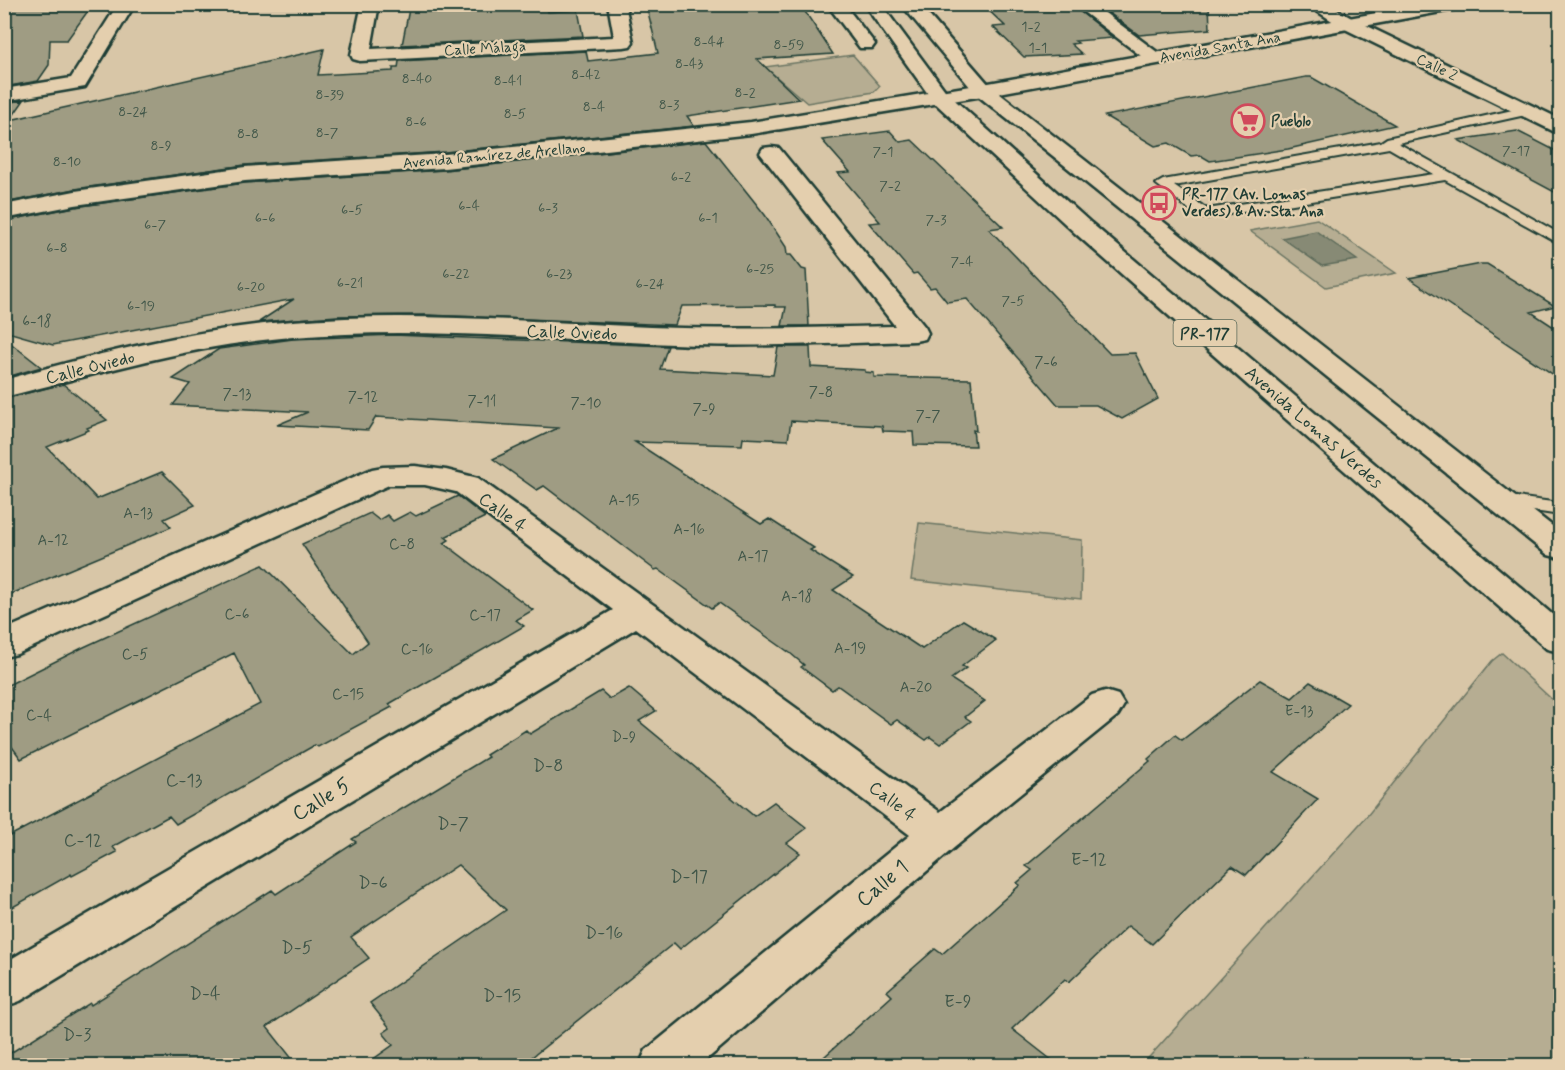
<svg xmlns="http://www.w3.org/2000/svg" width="1565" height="1070" font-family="Mynerve,sans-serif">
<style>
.green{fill:#b6ad92;stroke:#6a7563;stroke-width:1.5}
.water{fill:#878a74;stroke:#5d6b5a;stroke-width:1.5}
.building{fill:#9f9c83;stroke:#1f3d34;stroke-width:1.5}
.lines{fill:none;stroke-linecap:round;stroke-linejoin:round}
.service-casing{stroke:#1f3d34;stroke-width:4}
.minor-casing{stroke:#1f3d34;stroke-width:5}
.tertiary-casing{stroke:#1f3d34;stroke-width:5}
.trunk-casing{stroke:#1f3d34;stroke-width:5}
.service{fill:#e4cfae;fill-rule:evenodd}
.minor{fill:#e4cfae;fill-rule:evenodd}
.tertiary{fill:#e4cfae;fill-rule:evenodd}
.trunk{fill:#e4cfae;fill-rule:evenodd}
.labels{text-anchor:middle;stroke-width:4.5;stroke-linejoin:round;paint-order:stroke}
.far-number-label{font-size:14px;fill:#3f5548}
.far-street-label{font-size:15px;fill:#1f3d34;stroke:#e4cfae}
.far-poi-label{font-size:15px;font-weight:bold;fill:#1f3d34;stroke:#e4cfae;text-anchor:start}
.number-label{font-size:15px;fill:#3f5548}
.shield{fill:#e4cfae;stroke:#5a6959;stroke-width:1.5}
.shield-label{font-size:16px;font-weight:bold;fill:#1f3d34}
.street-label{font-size:18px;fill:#1f3d34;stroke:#e4cfae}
.near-number-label{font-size:18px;fill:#3f5548}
.near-street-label{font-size:21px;fill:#1f3d34;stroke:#e4cfae}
</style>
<rect width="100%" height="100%" fill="#d8c6a7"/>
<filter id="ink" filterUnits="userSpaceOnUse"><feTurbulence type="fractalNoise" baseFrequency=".0167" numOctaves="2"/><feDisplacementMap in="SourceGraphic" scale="12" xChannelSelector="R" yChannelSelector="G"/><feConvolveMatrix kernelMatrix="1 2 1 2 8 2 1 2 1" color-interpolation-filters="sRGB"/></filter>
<g filter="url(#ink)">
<path class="green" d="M853,55L880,86L874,92L807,103L765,67Z
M1317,219L1396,273L1326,287L1250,231Z
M919,523L1082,540L1081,599L911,580Z
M1502,653L1560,707V1065H1142L1367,816L1492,661Z"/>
<path class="water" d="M1316,231L1357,260L1322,266L1282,238Z"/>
<path class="building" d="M4,4H93L67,40H50L49,65L38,81L4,87Z
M410,4H547L548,12L578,10L583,36L402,45Z
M646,4H721L722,9L800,4L833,54L757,59L799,99L687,116L694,126L445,152L245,165L75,189L4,203V103L24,100L10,120L324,49L318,75L393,71V68H398L399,61L586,51L588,61L658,53Z
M982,4H1071L1113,38L1075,41L1078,43L1071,44L1082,54L1024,57L993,27L1005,26Z
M1097,4H1209L1210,29L1139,35Z
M1306,77H1311L1395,125L1288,149L1210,161L1200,155L1191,156L1169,143L1155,146L1105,116Z
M890,131L900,142L912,140L1003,227L989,229L1110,354L1135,353L1158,399L1122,419L1096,405H1058L967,299L947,302L935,287L930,288L917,273L913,274L869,223L880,222L838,173L850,172L822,140Z
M1517,131L1560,153V195L1458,140Z
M706,141L765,215L786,247L787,255H791L802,269L806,270L809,326H782L786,307H775V305L682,306L675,325L427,315L337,316L259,322L294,299L53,345L4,331V221L75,207L245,183L445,170Z
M1481,264H1487L1555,306L1531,312L1560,331V379L1409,278Z
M394,335L668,346L660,369L773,375L778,347H810L811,367L865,370V372L874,373V377L971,379L976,431L973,430L975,446L914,445L913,432L883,431L882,426L791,421L788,440L743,438L742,445L635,442L761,524L769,519L814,548L810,550L853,577L833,590L922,649L963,620L996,640L962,666L966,668L951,679L985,701L965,717L971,721L940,744L930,737L926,740L897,720L891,724L838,686L832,690L801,667L804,665L790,653L719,603L712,608L658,569L655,570L544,486L537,490L493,459L558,428L376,417L368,430L277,425L308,412L173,405L190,384L173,379L219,349L293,339Z
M4,338L41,367L4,378Z
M63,384L107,420L87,428L89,430L47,447L97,499L162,472L195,505L164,519L171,527L4,597V399Z
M458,496L485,517L445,537L449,540L444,543L533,610L516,620L524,626L389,704L392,707L318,747L315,745L176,824L169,816L113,847L117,852L72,876L71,874L4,912V839L260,704L234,653L21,759L4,736V687L84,647L263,565L353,654L368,642L302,544L370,513L379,520L387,515L393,521L410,512L416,516Z
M1260,680L1292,698L1310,682L1348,704L1273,772L1318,799L1246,875L1232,866L1152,944L1128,926L1069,982L1065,979L1012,1029L1058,1065H815L892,996L887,991L935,949L942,954L1020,885L1017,883L1032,870L1026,866L1150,761L1148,759L1175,735L1182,740Z
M629,688L656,711L639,721L754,816L774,802L807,828L787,843L800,853L680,949L674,943L522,1065H365L393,1045L383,1033L390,1028L370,1003L506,910L458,865L351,937L369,958L267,1027L297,1065H4V1057L90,1003L91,1005L272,890L276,894L356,842L352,839L488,757L486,755L526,730L530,734L601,691L610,699Z"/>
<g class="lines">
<defs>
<path id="service" d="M1526,107L1532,111L1530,114L1398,143L1560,234V244L1445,180L1204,218L1199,217L1156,184L1163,180L1381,142L1387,138ZM1389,148L1434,174L1207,209L1174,186Z
M1501,495L1560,503V515L1494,505L1492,501L1494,497Z"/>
<path id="minor" d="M118,4H135L85,87L4,101V89L71,78Z
M362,4H379L371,49L614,37L608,4H625L633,42L630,46L624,47L360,61L353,59L351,55Z
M827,4H844L875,44L872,48H860Z
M1073,4H1093L1165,58L1163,62H1149Z
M1306,4H1327L1355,20L1560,119V133L1553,131L1343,28Z
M771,147L779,148L925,327L928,333L925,339L915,341C843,343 771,347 698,345C563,341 428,326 293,337C191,345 102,373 4,397V380C99,353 195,329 293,321C412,311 531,322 650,327C732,330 813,328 895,326L760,153L763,148Z
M415,466L446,470L478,478L940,812L1092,695L1105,691L1118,695L1124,705L1118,715L955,847L699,1066H639L646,1050L910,835L636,628L20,1001L4,1007V963L613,610L456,492L425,485H389L17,654L4,657V630L372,469L383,467Z"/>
<path id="tertiary" d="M1426,4H1465L1457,9L983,96L751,134L445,168L245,181L75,205L4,219V205L75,191L245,167L445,154L751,122L983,84Z"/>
<path id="trunk" d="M864,4H881L947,93L1091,223L1560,621V652L1547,649L1075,233L933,101Z
M901,4H919L990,86L1560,532V558L1548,555L976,94Z"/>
</defs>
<use href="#service" class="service-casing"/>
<use href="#minor" class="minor-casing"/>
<use href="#tertiary" class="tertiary-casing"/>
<use href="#trunk" class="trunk-casing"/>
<use href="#service" class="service"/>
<use href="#minor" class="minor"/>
<use href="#tertiary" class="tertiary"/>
<use href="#trunk" class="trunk"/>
</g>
</g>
<defs>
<symbol id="supermarket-ring" viewBox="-11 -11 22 22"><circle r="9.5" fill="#e4cfae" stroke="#d1495b" stroke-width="1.5"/><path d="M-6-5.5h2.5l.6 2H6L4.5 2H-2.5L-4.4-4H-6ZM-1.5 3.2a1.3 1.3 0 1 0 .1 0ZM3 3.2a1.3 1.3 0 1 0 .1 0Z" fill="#d1495b"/></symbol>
<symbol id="bus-ring" viewBox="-11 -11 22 22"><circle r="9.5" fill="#e4cfae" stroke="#d1495b" stroke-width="1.5"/><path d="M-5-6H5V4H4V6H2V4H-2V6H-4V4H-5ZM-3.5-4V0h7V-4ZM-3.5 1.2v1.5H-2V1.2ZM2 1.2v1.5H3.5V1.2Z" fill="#d1495b"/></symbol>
</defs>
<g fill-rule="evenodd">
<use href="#supermarket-ring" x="1229" y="102" width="38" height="38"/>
<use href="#bus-ring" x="1140" y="184" width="38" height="38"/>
</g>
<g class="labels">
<g class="far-number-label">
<text x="1031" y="31">1-2</text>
<text x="709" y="46">8-44</text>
<text x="789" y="49">8-59</text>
<text x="1038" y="52">1-1</text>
<text x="689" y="68">8-43</text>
<text x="586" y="79">8-42</text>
<text x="417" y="83">8-40</text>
<text x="508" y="85">8-41</text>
<text x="745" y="97">8-2</text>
<text x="330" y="99">8-39</text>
<text x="669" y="109">8-3</text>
<text x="594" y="111">8-4</text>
<text x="133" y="116">8-24</text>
<text x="515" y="118">8-5</text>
<text x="416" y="126">8-6</text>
<text x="327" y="137">8-7</text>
<text x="248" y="138">8-8</text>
<text x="161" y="150">8-9</text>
<text x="1516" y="155">7-17</text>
<text x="883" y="156">7-1</text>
<text x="67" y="166">8-10</text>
<text x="681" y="181">6-2</text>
<text x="890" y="190">7-2</text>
<text x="469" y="210">6-4</text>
<text x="548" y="212">6-3</text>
<text x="352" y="214">6-5</text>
<text x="265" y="222">6-6</text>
<text x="708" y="222">6-1</text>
<text x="936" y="224">7-3</text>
<text x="155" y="229">6-7</text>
<text x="57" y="252">6-8</text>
<text x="962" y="266">7-4</text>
<text x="760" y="273">6-25</text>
<text x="456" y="278">6-22</text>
<text x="559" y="278">6-23</text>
<text x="350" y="287">6-21</text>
<text x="650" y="288">6-24</text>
<text x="251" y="291">6-20</text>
<text x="1013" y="305">7-5</text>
<text x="141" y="310">6-19</text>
</g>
<g class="far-street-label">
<text transform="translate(1220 47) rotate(-10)" y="5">Avenida Santa Ana</text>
<text transform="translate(485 48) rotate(-3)" y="5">Calle Málaga</text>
<text transform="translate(1437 67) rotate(26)" y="5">Calle 2</text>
<text transform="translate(494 155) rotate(-5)" y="5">Avenida Ramírez de Arellano</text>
</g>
<g class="far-poi-label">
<text x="1271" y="126">Pueblo</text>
<text x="1182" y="199">PR-177 (Av. Lomas<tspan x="1182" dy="17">Verdes) &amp; Av. Sta. Ana</tspan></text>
</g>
<g class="number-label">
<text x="37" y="326">6-18</text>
<text x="1046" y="367">7-6</text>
<text x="821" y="397">7-8</text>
<text x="237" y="399">7-13</text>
<text x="363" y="402">7-12</text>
<text x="482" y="406">7-11</text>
<text x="586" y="408">7-10</text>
<text x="704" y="414">7-9</text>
<text x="928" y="421">7-7</text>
<text x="624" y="505">A-15</text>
<text x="138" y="518">A-13</text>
<text x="689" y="534">A-16</text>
<text x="53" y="545">A-12</text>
<text x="402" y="549">C-8</text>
<text x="753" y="561">A-17</text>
<text x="797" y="601">A-18</text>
<text x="237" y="619">C-6</text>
<text x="485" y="620">C-17</text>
<text x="850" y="653">A-19</text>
<text x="417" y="654">C-16</text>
<text x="135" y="659">C-5</text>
<text x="916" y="692">A-20</text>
<text x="348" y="699">C-15</text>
<text x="1299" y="716">E-13</text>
<text x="39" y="720">C-4</text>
<text x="624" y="742">D-9</text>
</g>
<rect class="shield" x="1173.5" y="320" width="63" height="26" rx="4.5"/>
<g class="shield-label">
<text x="1205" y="339">PR-177</text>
</g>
<g class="street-label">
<text transform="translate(572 332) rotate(2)" y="6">Calle Oviedo</text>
<text transform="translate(90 367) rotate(-14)" y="6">Calle Oviedo</text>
<text transform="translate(1314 427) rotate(41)" y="6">Avenida Lomas Verdes</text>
<text transform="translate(503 512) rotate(36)" y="6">Calle 4</text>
<text transform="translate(893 801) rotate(37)" y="6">Calle 4</text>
</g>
<g class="near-number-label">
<text x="548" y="771">D-8</text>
<text x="184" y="786">C-13</text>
<text x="453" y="829">D-7</text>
<text x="83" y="846">C-12</text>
<text x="1089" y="865">E-12</text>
<text x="689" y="882">D-17</text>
<text x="373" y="888">D-6</text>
<text x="604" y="938">D-16</text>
<text x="297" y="953">D-5</text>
<text x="205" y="999">D-4</text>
<text x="502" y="1001">D-15</text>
<text x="958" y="1007">E-9</text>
<text x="77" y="1040">D-3</text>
</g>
<g class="near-street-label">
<text transform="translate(321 799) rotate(-31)" y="7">Calle 5</text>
<text transform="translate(882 883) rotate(-40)" y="7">Calle 1</text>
</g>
</g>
<rect width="1565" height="1070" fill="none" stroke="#e4cfae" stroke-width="24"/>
<rect x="12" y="12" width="1541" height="1046" fill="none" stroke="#1f3d34" stroke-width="2" filter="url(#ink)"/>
</svg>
